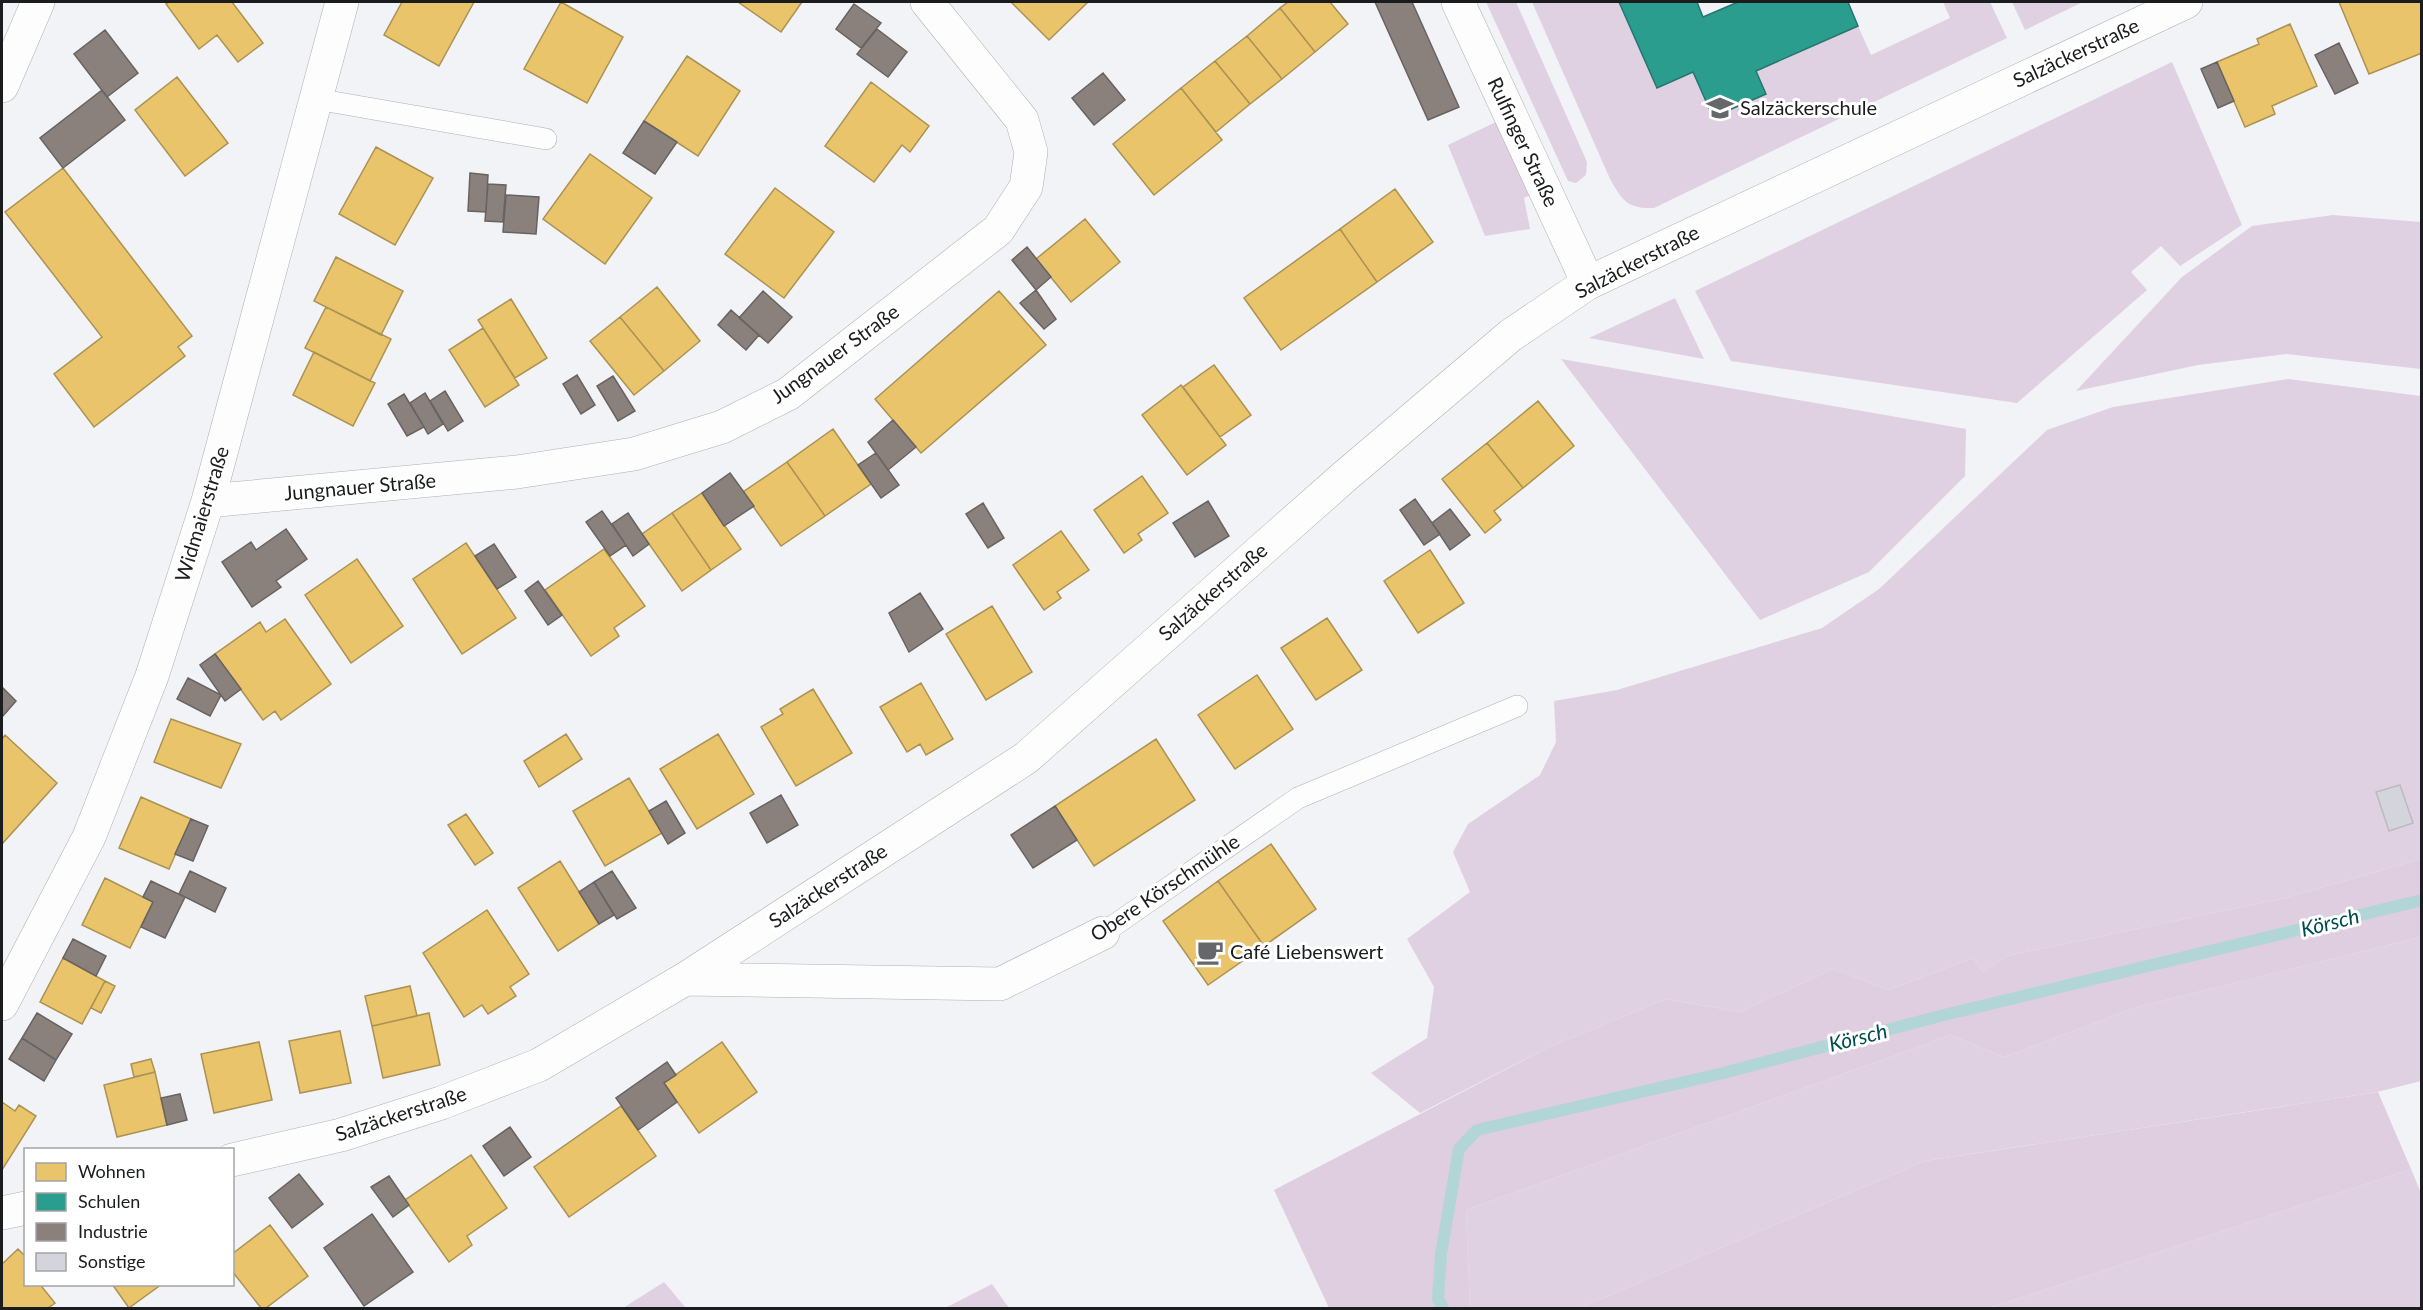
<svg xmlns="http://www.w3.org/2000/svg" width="2423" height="1310" font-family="Lato,sans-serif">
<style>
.green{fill:#e0d1e2}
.forest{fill:#decee0}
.homes{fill:#e9c46a;stroke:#ab9253;stroke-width:1.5}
.schools{fill:#2a9d8f;stroke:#25766d;stroke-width:1.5}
.industry{fill:#8a817c;stroke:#686360;stroke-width:1.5}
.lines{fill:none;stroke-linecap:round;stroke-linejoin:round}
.stream{stroke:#b2d6d7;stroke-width:12}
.building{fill:#d4d4dd;stroke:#bbbbbe;stroke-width:1.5}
.service-casing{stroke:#aeb0b3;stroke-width:22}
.minor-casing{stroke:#aeb0b3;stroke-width:34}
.secondary-casing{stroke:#aeb0b3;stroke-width:34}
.service{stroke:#fdfdfe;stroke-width:21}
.minor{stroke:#fdfdfe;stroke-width:33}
.secondary{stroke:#fdfdfe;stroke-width:33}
.labels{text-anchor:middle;stroke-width:6;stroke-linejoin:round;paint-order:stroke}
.street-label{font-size:20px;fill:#1a1c1e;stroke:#fff}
.poi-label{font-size:20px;fill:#1a1c1e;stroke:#fff;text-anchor:start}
.water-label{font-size:21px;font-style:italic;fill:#004d4f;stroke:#fff}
</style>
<rect width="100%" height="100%" fill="#f1f3f7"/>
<path class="green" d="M1486,2H1516L1587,162L1586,175L1576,183L1568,181Z
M1532,2H1619L1657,88L1693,72L1714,117L1766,94L1756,71L1858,26L1871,55L1950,18L1943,2H1990L2007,38L1654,208C1627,209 1622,200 1610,179Z
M2012,2H2083L2025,30Z
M2172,62L2242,225L2180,266L2161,246L2131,272L2147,290L2017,403L1731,361L1695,291Z
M1498,121L1532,194L1524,198L1530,229L1485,236L1448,145Z
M2333,215L2421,222V369L2286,354L2198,365L2076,391L2182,277L2252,226Z
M1675,298L1704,359L1589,338Z
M1561,359L1966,429L1965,476L1869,572L1760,620Z
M2288,379L2421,396V859L2285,898L2007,956L1983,972L1973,958L1889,990L1833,969L1740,1012L1666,999L1547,1048L1420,1113L1371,1073L1427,1038L1434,987L1407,939L1470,892L1453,852L1468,824L1540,775L1556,742L1554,701L1617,690L1822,628L1879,589L2047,430L2113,407Z
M2421,937V1081L2377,1092L1925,1161L1580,1308H1470L1466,1210L1951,1035L2004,1057L2137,1007Z
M2411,1169L2421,1193V1308H1989Z
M664,1282L686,1308H623Z
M992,1284L1009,1308H945Z"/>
<path class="forest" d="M2421,859V937L2137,1007L2004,1057L1951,1035L1466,1210L1470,1308H1329L1274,1190L1547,1048L1666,999L1740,1012L1833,969L1889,990L1973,958L1983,972L2007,956L2285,898Z
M2378,1092L2411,1169L1989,1308H1580L1925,1161Z"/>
<path class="homes" d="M169,2H232L263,43L238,62L217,35L199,49L166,4Z
M402,2H474L439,66L384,35Z
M561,2L623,37L587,103L524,69Z
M738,2H802L781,32Z
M1011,2H1088L1049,40Z
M1288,2H1330L1348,24L1315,52L1280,8Z
M2339,2H2422V53L2369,74Z
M1280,8L1315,52L1282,79L1247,36Z
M2290,24L2317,86L2272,106L2275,114L2245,127L2217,62L2259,44L2257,39Z
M1247,36L1282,79L1250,104L1215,61Z
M687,56L740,91L698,156L644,121Z
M1215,61L1250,104L1216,132L1181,88Z
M177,77L228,143L185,176L135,110Z
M871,82L929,126L910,152L902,145L874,182L825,146Z
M1181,88L1222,140L1154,195L1113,144Z
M376,147L433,178L395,245L339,214Z
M590,154L652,198L605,264L543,219Z
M63,168L192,336L178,347L185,356L94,427L54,374L102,337L5,212Z
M775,188L834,232L784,298L725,254Z
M1395,189L1433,242L1377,282L1340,229Z
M1085,219L1120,262L1071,302L1036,259Z
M1340,229L1377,282L1281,350L1244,298Z
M336,257L403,291L381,335L314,301Z
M657,287L700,341L664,371L620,317Z
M999,291L1046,345L921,453L875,399Z
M511,299L547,358L515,378L478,320Z
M326,307L391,339L370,381L305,348Z
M620,317L664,371L634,395L590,341Z
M483,328L519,385L485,407L449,350Z
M314,352L375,383L353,426L293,395Z
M1214,365L1251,415L1220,437L1183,387Z
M1181,385L1226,445L1187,475L1142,415Z
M1538,401L1574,446L1523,488L1487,443Z
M833,429L871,484L825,516L787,462Z
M1487,443L1523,488L1494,511L1501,520L1485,533L1442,479Z
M787,462L825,516L781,546L743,492Z
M1142,476L1168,513L1138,534L1142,540L1124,553L1094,510Z
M702,493L741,549L711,570L672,513Z
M672,513L711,570L682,591L642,534Z
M1061,531L1089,570L1057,592L1061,598L1044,610L1013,565Z
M466,543L516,618L462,654L413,579Z
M604,549L645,606L614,628L619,636L591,656L545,590Z
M1430,550L1464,603L1418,633L1384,581Z
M357,559L403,626L351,663L305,595Z
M992,606L1032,672L986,700L946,634Z
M1327,618L1362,670L1316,700L1281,648Z
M285,619L331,684L281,720L275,711L263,720L215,654L260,622L266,632Z
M1257,675L1293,729L1235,769L1198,715Z
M921,683L953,739L926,755L920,744L907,752L880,707Z
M813,689L852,753L796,786L761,727L783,714L780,709Z
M171,719L241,744L221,788L154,762Z
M566,734L582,759L539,787L524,761Z
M718,734L754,794L697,829L660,769Z
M5,735L57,783L2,844V739Z
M1156,739L1195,800L1094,866L1055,806Z
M629,778L662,833L605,866L573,811Z
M141,797L191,819L169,869L119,848Z
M466,814L493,853L475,865L448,825Z
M1271,844L1316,909L1264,946L1218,881Z
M560,861L599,924L558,951L518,888Z
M105,878L153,902L130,948L82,925Z
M1218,881L1264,946L1208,985L1163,921Z
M487,910L529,974L510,987L516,996L488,1014L482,1005L464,1017L423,953Z
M63,958L105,981L82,1024L40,1002Z
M105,981L115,986L101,1013L91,1008Z
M410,986L417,1016L372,1026L365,996Z
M429,1013L440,1065L383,1078L372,1026Z
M340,1031L351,1083L300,1093L289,1041Z
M259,1042L272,1100L214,1113L201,1054Z
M722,1042L757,1092L699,1133L664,1083Z
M151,1059L155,1072L134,1077L131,1064Z
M155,1072L167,1125L117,1137L104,1085Z
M2,1102L15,1111L19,1105L36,1116L2,1170Z
M621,1106L656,1156L569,1217L534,1167Z
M471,1155L507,1208L467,1236L472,1245L449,1262L405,1200Z
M270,1225L308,1276L266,1308H261L232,1271V1254Z
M18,1249L26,1257V1284H44L42,1287L55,1303L48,1308H2V1264Z
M112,1284H162L129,1308Z"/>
<path class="schools" d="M1619,2H1697L1703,17L1738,2H1848L1858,26L1756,71L1766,94L1713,117L1693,72L1657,88Z"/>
<path class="industry" d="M1375,2H1412L1459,107L1428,120Z
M854,4L881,23L861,48L836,29Z
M877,29L907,52L888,77L857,54Z
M105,30L138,73L107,97L74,54Z
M2339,43L2358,83L2335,94L2315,55Z
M2217,62L2234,101L2218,108L2201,69Z
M1103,73L1125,100L1094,125L1072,98Z
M102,90L125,120L63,168L40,138Z
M644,121L677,142L655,174L623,153Z
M470,173L488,175L486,212L468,211Z
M488,184L506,185L503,222L485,221Z
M506,195L539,197L536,234L503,232Z
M1027,247L1051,277L1036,290L1012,260Z
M1036,290L1056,319L1044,329L1020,303Z
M763,291L792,317L768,343L739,318Z
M731,310L759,335L746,350L718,325Z
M577,375L595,405L581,414L563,384Z
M613,376L635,411L618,421L597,386Z
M445,391L463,421L448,431L430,401Z
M425,393L443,424L428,434L410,403Z
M404,394L424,427L407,436L388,404Z
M893,420L916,447L888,470L868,442Z
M876,453L899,485L881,498L858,465Z
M730,473L754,506L724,526L702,493Z
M1415,499L1440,534L1424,545L1400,510Z
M1208,501L1229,536L1195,557L1173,523Z
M983,503L1004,538L988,548L966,514Z
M1450,509L1470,535L1450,550L1432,523Z
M602,511L626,545L610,556L586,522Z
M628,513L649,544L633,556L612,524Z
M286,529L307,559L276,581L281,587L252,607L222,562L251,542L256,550Z
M494,544L516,577L497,589L475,556Z
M538,581L562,615L548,625L525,591Z
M920,593L943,629L909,652L889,613Z
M215,654L241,689L225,701L200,665Z
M188,678L221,695L210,716L177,699Z
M2,687L16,701L2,717Z
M781,795L798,825L767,843L750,813Z
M666,801L685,833L668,844L649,811Z
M1055,806L1077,840L1033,868L1011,835Z
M191,819L208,826L193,861L175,854Z
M190,871L226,888L215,912L179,894Z
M612,871L636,908L617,919L594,882Z
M151,881L185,897L165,938L141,927L153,902L143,897Z
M594,882L614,915L599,924L579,892Z
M73,939L106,956L96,976L63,958Z
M37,1013L72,1034L56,1060L22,1038Z
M22,1038L56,1060L44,1081L9,1059Z
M667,1062L676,1075L664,1083L677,1102L638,1130L616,1098Z
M180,1094L187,1120L167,1125L161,1098Z
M510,1127L531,1157L504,1176L483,1146Z
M299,1174L323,1204L292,1228L269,1198Z
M389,1176L409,1205L393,1217L371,1187Z
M372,1214L413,1272L364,1306L324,1248Z"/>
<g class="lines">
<path class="stream" d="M1443,1308L1438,1299L1441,1254L1459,1149L1477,1130L1723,1073L1944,1015L2422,900"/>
</g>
<path class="building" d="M2400,785L2413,823L2389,831L2376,792Z"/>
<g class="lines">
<defs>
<path id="service" d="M316,99L546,139
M1103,933L1298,798L1517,706"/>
<path id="minor" d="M1458,2L1588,283
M208,501L517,472L634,454L722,427L788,394L998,230L1026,187L1031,152L1022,120L927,2
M685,979L1000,984L1103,933
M2,1004L89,837L152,676L208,501L342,2
M232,1160L341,1135L441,1103L539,1065L685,979L1026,758L1344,477L1511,335L1588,283L2186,2
M2,1213L26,1208"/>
<path id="secondary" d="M2,86L38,2"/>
</defs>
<use href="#service" class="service-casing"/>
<use href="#minor" class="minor-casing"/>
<use href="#secondary" class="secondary-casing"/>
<use href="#service" class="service"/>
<use href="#minor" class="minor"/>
<use href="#secondary" class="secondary"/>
</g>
<defs>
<symbol id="school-bare" viewBox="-9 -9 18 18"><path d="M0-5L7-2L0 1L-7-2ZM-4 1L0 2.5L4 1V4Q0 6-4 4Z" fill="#65676a" stroke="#fff" stroke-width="2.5" paint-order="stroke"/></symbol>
<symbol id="cafe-bare" viewBox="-9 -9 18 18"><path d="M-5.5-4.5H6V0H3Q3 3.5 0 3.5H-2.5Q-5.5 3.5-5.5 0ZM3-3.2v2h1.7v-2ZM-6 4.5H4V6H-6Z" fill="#65676a" stroke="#fff" stroke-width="2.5" paint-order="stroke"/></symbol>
</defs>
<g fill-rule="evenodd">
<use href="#school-bare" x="1701" y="89" width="38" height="38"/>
<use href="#cafe-bare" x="1191" y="933" width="38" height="38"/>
</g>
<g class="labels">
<g class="street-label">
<text transform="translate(2076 53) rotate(-25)" y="7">Salzäckerstraße</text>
<text transform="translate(1523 142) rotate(65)" y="7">Rulfinger Straße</text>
<text transform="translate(1637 262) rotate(-27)" y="7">Salzäckerstraße</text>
<text transform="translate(835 354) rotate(-36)" y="7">Jungnauer Straße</text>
<text transform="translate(360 487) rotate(-5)" y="7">Jungnauer Straße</text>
<text transform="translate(202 514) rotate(-73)" y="7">Widmaierstraße</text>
<text transform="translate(1213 592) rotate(-41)" y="7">Salzäckerstraße</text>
<text transform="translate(828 886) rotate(-33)" y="7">Salzäckerstraße</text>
<text transform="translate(1165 888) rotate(-34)" y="7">Obere Körschmühle</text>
<text transform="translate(401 1114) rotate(-18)" y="7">Salzäckerstraße</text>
</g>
<g class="poi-label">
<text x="1740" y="115">Salzäckerschule</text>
<text x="1230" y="959">Café Liebenswert</text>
</g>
<g class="water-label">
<text transform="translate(2330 923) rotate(-14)" y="7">Körsch</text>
<text transform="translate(1858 1038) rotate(-14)" y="7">Körsch</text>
</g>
</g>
<rect width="2423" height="1310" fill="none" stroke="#1a1c1e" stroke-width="6"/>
<rect x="24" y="1148" width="210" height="138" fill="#ffffff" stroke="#a3a4a5" stroke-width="1.5"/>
<rect x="36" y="1163" width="30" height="18" fill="#e9c46a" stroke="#a3a4a5" stroke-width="1.5"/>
<text x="78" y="1178" font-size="18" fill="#1a1c1e">Wohnen</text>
<rect x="36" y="1193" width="30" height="18" fill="#2a9d8f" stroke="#a3a4a5" stroke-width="1.5"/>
<text x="78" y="1208" font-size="18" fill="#1a1c1e">Schulen</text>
<rect x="36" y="1223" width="30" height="18" fill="#8a817c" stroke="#a3a4a5" stroke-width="1.5"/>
<text x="78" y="1238" font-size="18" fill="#1a1c1e">Industrie</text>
<rect x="36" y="1253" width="30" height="18" fill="#d4d4dd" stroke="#a3a4a5" stroke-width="1.5"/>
<text x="78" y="1268" font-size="18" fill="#1a1c1e">Sonstige</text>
</svg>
